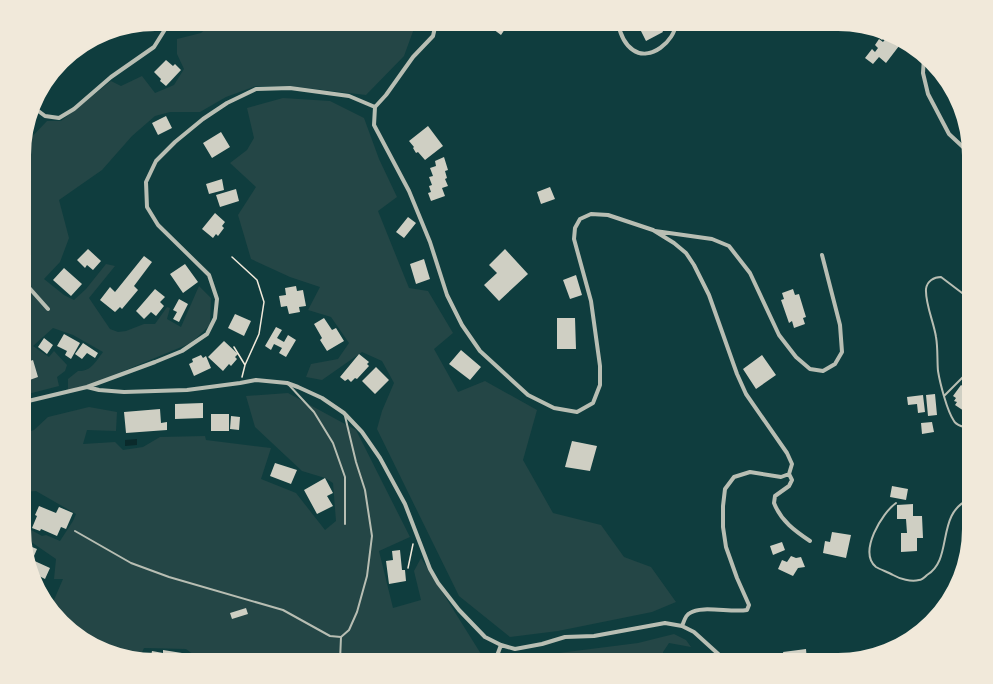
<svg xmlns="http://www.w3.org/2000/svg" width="993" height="684" font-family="Karla,sans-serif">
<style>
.green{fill:#244646}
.water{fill:#0a2a2b}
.building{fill:#cfcfc3}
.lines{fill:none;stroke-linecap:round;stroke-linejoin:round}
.path{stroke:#f1e9da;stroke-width:1.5}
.service{stroke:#b8beb3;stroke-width:2}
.minor{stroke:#b8beb3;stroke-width:4}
.rim{fill:none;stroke:#f1e9da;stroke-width:2}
</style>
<rect width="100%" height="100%" fill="#0f3d3e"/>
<path class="green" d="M212,23H416L404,56L366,95L289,86H256L226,97L200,112H170L155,116L132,136L102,170L59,200L69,238L60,262L44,279L64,295L74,300L86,289L106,264L115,266L89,298L110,329L118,332L126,331L144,324H155L167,307L170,308L167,319L181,327L199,286L211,298L210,325L191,343L92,384L68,390V379L78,371C91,372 96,361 103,352L73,335L53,328L33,346L49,357L54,351L67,365L65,371L57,377L59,386L24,395V141L26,143L47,121H61L111,81L121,86L142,76L155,93L174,85L184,69L177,54V39L201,33Z
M283,98L330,101L364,118L379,159L397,197L378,211L409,288L428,291L453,333L434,349L458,392L485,381L537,410L523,460L553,513L601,525L624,557L651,567L676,602L652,612L558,631L510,637L459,596L377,429L382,411L394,383L382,361L362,352L322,380L306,377L311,364L338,359L349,343L331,317L308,310L320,287L290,277L251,259L238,215L256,187L230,163L247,150L254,138L247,108Z
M288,393L356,430L410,537L379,551L393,608L421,600L414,571L421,558L481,654L483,661H202L186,649L144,648L139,659L112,654L75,634L54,611V600L63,579H54L56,559L24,537V526L42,536L46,535L60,541L73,521L76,514L36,491L24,492V433L34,430L48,417L89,407L117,412L116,431L87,430L83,444L115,442L123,450L143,447L160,437L205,436L206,440L271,448L261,479L296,493L325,530L336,521L333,483L325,478L302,471L255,427L246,396Z
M42,581L47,590L41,595L36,582Z
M674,634L686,640L691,647L669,643L663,652V661H543V655L638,643Z"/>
<path class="water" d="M137,439V445L125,446V440Z"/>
<path class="building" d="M485,23H503L507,26L501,35Z
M634,23H659L663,32L646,41L640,29L637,31Z
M882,32L886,35L882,40L878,37Z
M887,37L899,46L886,63L879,57L873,64L865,58L872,49L875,52L878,48L875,45L879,39L883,42Z
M79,49L81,52L65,59L68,56Z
M166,60L173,66L175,64L181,70L166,86L160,81L161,79L154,72Z
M166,116L172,128L158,135L152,123Z
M428,126L443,146L425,160L418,152L416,153L413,148L414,147L409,141Z
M221,132L230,147L212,158L203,143Z
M444,157L448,170L445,171L447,178L445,179L448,186L442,188L445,196L431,201L428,193L431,192L429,186L432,185L429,177L433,176L430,168L436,166L435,161Z
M222,179L224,190L209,194L206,184Z
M550,187L555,199L541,204L537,192Z
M236,189L239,201L220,207L216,195Z
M215,213L225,222L222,226L224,228L218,236L216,234L213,238L202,229Z
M408,217L416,223L404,238L396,232Z
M88,249L101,261L93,270L87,265L85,268L77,260Z
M505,249L528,274L499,301L484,285L497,273L489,265Z
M144,256L152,262L134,286L138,290L122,309L120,307L115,312L100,300L110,287L115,292Z
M424,259L430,279L416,284L410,264Z
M185,264L198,282L183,293L170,274Z
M64,268L82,284L71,296L53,280Z
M576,275L582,295L570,299L563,280Z
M296,286L297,291L303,290L306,306L299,307L300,312L289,314L287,306L281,307L279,296L286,295L285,288Z
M155,289L165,297L160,302L164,306L156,316L151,312L144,319L136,311Z
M793,289L795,295L799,294L806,317L803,318L805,324L794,328L792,321L789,323L781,300L784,299L782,293Z
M179,299L188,304L179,322L173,319L177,312L173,310Z
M235,314L251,321L244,336L228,328Z
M324,318L332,330L336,328L344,341L327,351L320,340L322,338L314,324Z
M557,318H575L576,349H557Z
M276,327L282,330L277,338L284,342L288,335L296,340L286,357L279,353L282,348L274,344L271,350L265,346Z
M64,334L80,343L71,359L65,355L67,351L57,346Z
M44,338L53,345L47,354L38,347Z
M224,341L238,354L235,357L237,359L231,366L229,364L223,371L208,357Z
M83,343L98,353L95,358L87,353L82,359L75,354Z
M461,350L481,367L470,380L449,364Z
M359,354L369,362L367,364L369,366L357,379L355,378L351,382L348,379L345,381L340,377Z
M201,355L203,358L206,356L211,368L194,376L189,364L193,362L192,359Z
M762,355L776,375L756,389L743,369Z
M33,360L38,377L24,382V363Z
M376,367L389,380L375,394L362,381Z
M970,379V401L968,403L970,404V410L967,413L955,405L957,402L954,401L956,398L953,396L961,385L964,387Z
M935,394L937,415L928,416L926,395Z
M923,395L925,412L918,413L917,404L908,405L907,397Z
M203,403V418L175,419V404Z
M160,409L161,423L167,422V430L126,433L124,412Z
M211,414H229V431H211Z
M231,416L240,417L239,430L230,429Z
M932,422L934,432L922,434L921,423Z
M572,441L597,446L590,471L565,467Z
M275,463L297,470L291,484L270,476Z
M325,478L333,493L327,496L333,506L317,514L304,490Z
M892,486L908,489L906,500L890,497Z
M913,504V516H922L923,538H917V551L901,552V533H907L906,519H897V505Z
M39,506L56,513L59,507L73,513L66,529L61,527L57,536L41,529L40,531L32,528L37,516L35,515Z
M832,532L851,535L846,558L823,553L825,541L830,542Z
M782,542L785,550L773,555L770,546Z
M27,545L37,549L34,556L26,552L25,550Z
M400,550L402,570H405L406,581L389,584L386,561L393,560L392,551Z
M791,556L796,558L801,557L805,567L798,568L793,576L778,569L782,560L787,562Z
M28,558L50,568L45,579L33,573L35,568L31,567Z
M246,608L248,614L232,619L230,613Z
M806,649L807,661H785L783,652Z
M163,650L182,653L180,661H150L152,651L163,653Z"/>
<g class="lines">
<path class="path" d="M232,257L257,280L264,302L259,334L245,365L242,377
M234,347L245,365
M408,568L413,544"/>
<path class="service" d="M970,299L941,277C934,277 927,281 926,289C925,303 934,323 936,337C938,348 937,360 938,371C940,383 947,411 954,421C956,425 965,428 970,428
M289,385L314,412L333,443L345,477V524
M944,396L970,370
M896,503C882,513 858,552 876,567C881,570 888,572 893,575C900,579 911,582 919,580C922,580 925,577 927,575C954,559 935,513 970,499
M75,531L131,563L169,577L283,610L330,636L341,637
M340,661L341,637L349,630L357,612L367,576L372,536L365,490L356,462L345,416"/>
<path class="minor" d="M618,23C620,33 624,44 633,50C650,62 675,41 676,23
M924,57L923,73L928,94L949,134L963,147L970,148
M33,107L45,116L59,118L74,109L111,77L154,47L169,23
M375,107L374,125L409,191L430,242L447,295L462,325L480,351L528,395L554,408L577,412L593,403L600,385V366L591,301L574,239L575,228L580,219L591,214L608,215L653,230L674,243L686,253L694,265L709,295L737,374L746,394L787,453L792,464L789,474L781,477L750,472L734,477L725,489L723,506V527L726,547L737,578L749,605L747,610C732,613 701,605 690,613C685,615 684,622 682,626
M375,107L386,95L413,57L433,36L436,23
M655,231L712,239L729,246L750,273L779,335L796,357L810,369L823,371L835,364L842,352L840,325L822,255
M24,282L48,309
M87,387L99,390L124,392L187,390L240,383L256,380L287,383L298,387L322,398L344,413L362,432L380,458L405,504L430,569L438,583L459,610L485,637L501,645L515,649L542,644L565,637L594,636L665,623L682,626L694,632L726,661
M24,402L87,387L155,362L182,351L207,334L215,318L217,299L209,275L158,225L147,207L146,182L156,161L175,142L203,119L227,103L256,89L290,88L349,96L375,107
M789,474L792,480L789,486L775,496L774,503C781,521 795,531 810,541
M495,661L501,645"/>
</g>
<path d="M0 0H993V684H0ZM155 30H838A125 125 0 0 1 963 155V529A125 125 0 0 1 838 654H155A125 125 0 0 1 30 529V155A125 125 0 0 1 155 30Z" fill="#f1e9da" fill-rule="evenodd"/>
<path class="rim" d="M155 30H838A125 125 0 0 1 963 155V529A125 125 0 0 1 838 654H155A125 125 0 0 1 30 529V155A125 125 0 0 1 155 30Z"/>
</svg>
